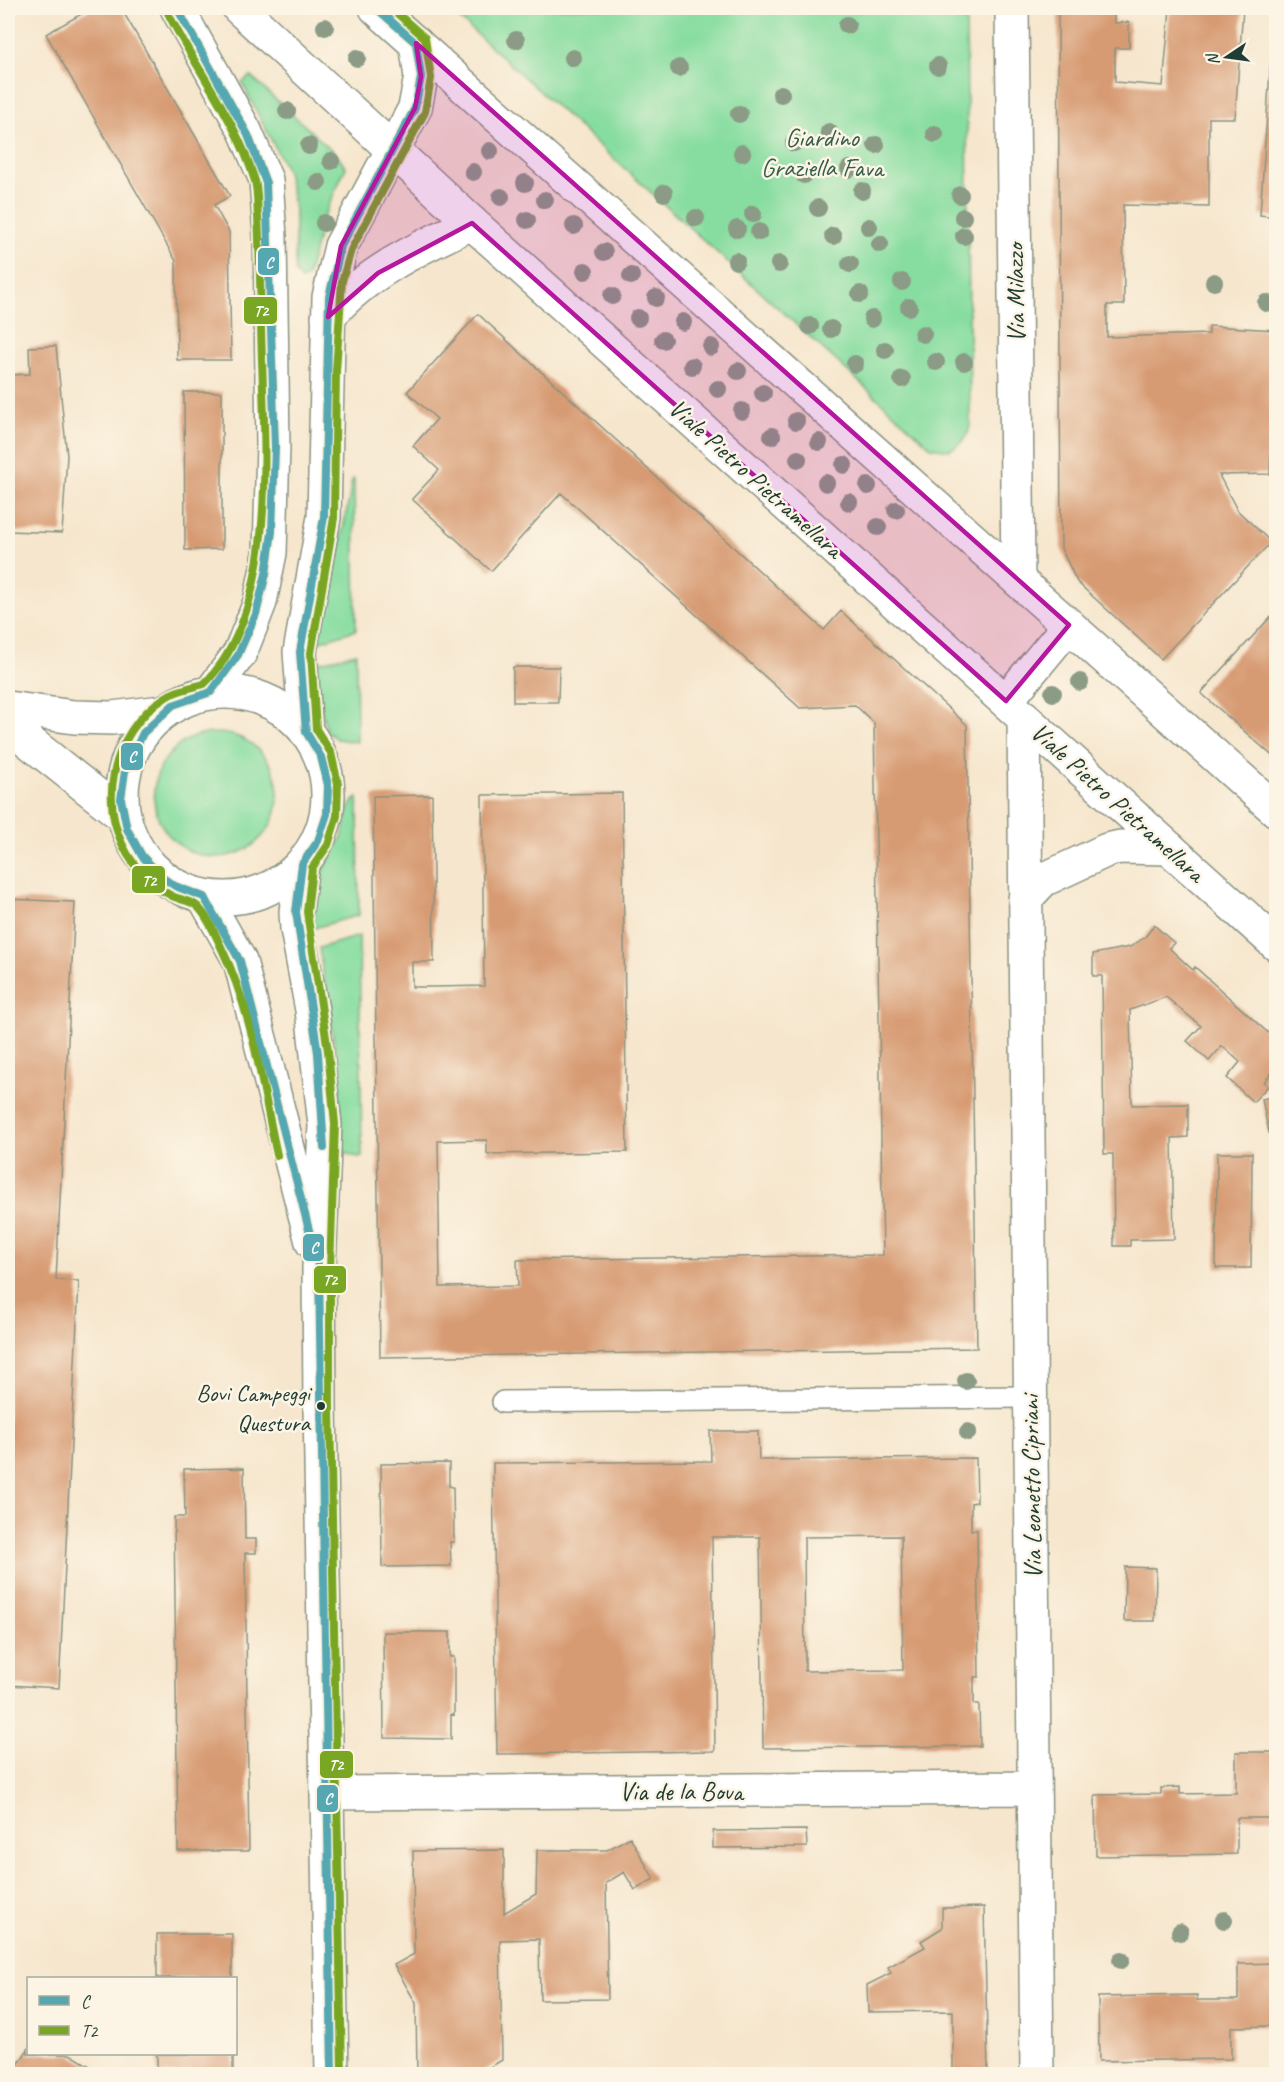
<svg xmlns="http://www.w3.org/2000/svg" width="1284" height="2082" font-family="Caveat,sans-serif">
<style>
.green{fill:#87dda0;stroke:#538d6a;stroke-width:1.5}
.building{fill:#d79b73;fill-rule:evenodd}
.lines{fill:none;stroke-linecap:round;stroke-linejoin:round}
.service-casing{stroke:#8a9280;stroke-width:24}
.minor-casing{stroke:#8a9280;stroke-width:36}
.tertiary-casing{stroke:#8a9280;stroke-width:36}
.primary-casing{stroke:#8a9280;stroke-width:36}
.service{stroke:#fff;stroke-width:21}
.minor{stroke:#fff;stroke-width:33}
.tertiary{stroke:#fff;stroke-width:33}
.primary{stroke:#fff;stroke-width:33}
.bus-1-casing{stroke:#fcf5e5;stroke-width:12}
.bus-2-casing{stroke:#fcf5e5;stroke-width:12}
.bus-1{stroke:#55a8b2;stroke-width:8}
.bus-2{stroke:#79a623;stroke-width:8}
.tree{fill:#8b9b85}
.marked{fill:#b5179e;fill-opacity:0.2;stroke:#b5179e;stroke-width:4.5;stroke-linejoin:round}
.bus-dot{fill:#1f3d34;stroke:#fcf5e5;stroke-width:2}
.labels{text-anchor:middle;stroke-width:5;stroke-linejoin:round;paint-order:stroke}
.bus-label{font-size:24px;fill:#1f3d34;stroke:#fcf5e5;text-anchor:end}
.park-label{font-size:26px;fill:#345d4a;stroke:#fcf5e5}
.street-label{font-size:26px;fill:#1f3d34;stroke:#fcf5e5}
.line-badge{stroke:#fcf5e5;stroke-width:2}
.badge-label{font-size:16px;text-anchor:middle;font-weight:bold;fill:#fff}
</style>
<rect width="100%" height="100%" fill="#fcf5e5"/>
<filter id="ink" filterUnits="userSpaceOnUse"><feTurbulence type="fractalNoise" baseFrequency=".0167" numOctaves="2"/><feDisplacementMap in="SourceGraphic" scale="12" xChannelSelector="R" yChannelSelector="G"/><feConvolveMatrix kernelMatrix="1 2 1 2 8 2 1 2 1" color-interpolation-filters="sRGB"/></filter>
<filter id="wash" filterUnits="userSpaceOnUse"><feTurbulence type="fractalNoise" baseFrequency=".008" numOctaves="4" result="noise"/><feDisplacementMap in="SourceGraphic" scale="24" xChannelSelector="R" yChannelSelector="G"/><feGaussianBlur stdDeviation="1.35" result="paint"/><feColorMatrix in="noise" values="0 0 0 0 0 0 0 0 0 0 0 0 0 0 0 0 0 1.4 0 .05"/><feComposite in="paint" operator="in"/></filter>
<g filter="url(#wash)">
<rect width="100%" height="100%" fill="#f6e6cd"/>
<path class="green" d="M448,8H966L970,423C970,436 962,444 949,450L931,447Z
M250,76L336,154L346,167L324,216L307,277L301,280L295,272V211L287,171L242,83Z
M354,479L356,630L311,644C327,588 344,538 352,480Z
M356,653L357,742L337,739L327,731L309,665Z
M154 795a62 62 0 1 1 124 0a62 62 0 1 1-124 0Z
M358,798L359,915L314,928C312,914 312,899 316,886C322,866 338,851 344,831C348,818 345,805 358,798Z
M359,936L362,1157C350,1157 343,1153 340,1140L338,1069L319,948Z"/>
<g id="blocks">
<path class="building" d="M92,8H121L230,196L214,205L229,232L231,360H177L176,261L46,34Z
M1058,8H1114V23L1129,22V48H1115V82L1163,86L1170,8H1243L1235,118H1209V207L1123,205L1124,305H1107V337L1209,334V326L1276,330L1270,474L1219,475L1237,510L1271,542L1161,659L1077,582L1061,548Z
M1274,13H1276V217L1260,215Z
M478,314L824,630L841,611L967,725L977,1348L380,1357L373,796L432,795L434,962H412V987H435L484,986L482,795L622,793L627,1152L487,1154V1140L438,1141L440,1287L518,1286L517,1260L883,1255L874,723L855,705L800,708L561,493L491,571L412,499L439,470L413,446L437,419L407,392Z
M56,346L67,456L62,533L8,531V375L30,374L29,347Z
M184,392H222V549L185,550Z
M1276,611V759L1201,693Z
M513,667H559L558,702H513Z
M8,899L75,902L56,1280L79,1281L59,1688L8,1685Z
M1154,925L1174,943L1169,948L1193,970L1195,967L1276,1040V1068L1264,1082L1268,1086L1253,1102L1227,1078L1240,1062L1222,1046L1209,1061L1187,1041L1201,1026L1166,997L1130,1010L1132,1105L1188,1104V1137L1172,1138L1174,1239L1130,1240V1246H1114L1113,1154H1104L1102,976H1093V954L1130,947L1145,937Z
M1276,1096V1132L1269,1133L1262,1099Z
M1217,1153H1252L1251,1268H1216Z
M710,1431H758L759,1460L976,1458L977,1502L971,1503V1530H977L979,1677H974V1704H979L980,1746L763,1748L760,1537H712L715,1751L497,1754L493,1463L711,1461ZM901,1536L903,1670L805,1671L804,1537Z
M449,1463V1486L453,1487L454,1542H450L451,1566L382,1567L381,1464Z
M244,1468L245,1539H256V1553H245L249,1851H178L174,1517H185L184,1469Z
M1125,1567L1156,1568L1155,1621H1124Z
M383,1632H450V1657H454V1715L451,1714V1739L384,1738Z
M1236,1752H1276V1818H1237V1854L1096,1856L1095,1795L1161,1794V1788L1180,1787V1794L1236,1793Z
M806,1830L807,1847L713,1848V1831Z
M630,1837L654,1879L635,1890L624,1872L606,1883L608,1999L540,2000L539,1939L500,1940L502,2060L479,2074H417L416,2003L394,1965L414,1954L413,1851L504,1850V1913L536,1894L537,1850H607Z
M984,1907L988,2074H953V2011L868,2012L867,1985L891,1973L888,1967L925,1947L921,1941L942,1928V1908Z
M157,1934H232V1978H157Z
M1276,1963V2026L1231,2027V2059L1099,2061L1098,1997L1197,1995V2000H1238V1964Z
M28,2049V2054H70L103,2074H12Z
M157,2054H233V2074H157Z"/>
</g>
</g>
<g filter="url(#ink)">
<use href="#blocks" fill-opacity="0" stroke="#8a9280" stroke-width="1.5"/>
<g class="lines">
<defs>
<path id="service" d="M503,1402L1030,1397"/>
<path id="minor" d="M1012,8L1018,579
M1024,717L1037,2074
M1025,899L1043,880L1107,850L1120,847L1169,848
M328,1793L1034,1788"/>
<path id="tertiary" d="M177,8L245,131L266,180L270,237L273,446L270,553L260,602L250,628L240,653L211,692
M328,317C365,273 420,247 472,223
M122 795a103 103 0 1 1 206 0a103 103 0 1 1-206 0Z
M8,708L74,717L112,718L162,712
M8,725L123,816
M306,732L300,652L324,517L329,297L341,246L415,108L421,77L416,43
M302,864L296,912L297,929L312,1010L325,1125L319,1269L320,1406L332,2074
M204,897L240,961L312,1242"/>
<path id="primary" d="M239,8L472,223L1276,944
M376,8L1276,810
M1006,701L1069,625"/>
</defs>
<use href="#service" class="service-casing"/>
<use href="#minor" class="minor-casing"/>
<use href="#tertiary" class="tertiary-casing"/>
<use href="#primary" class="primary-casing"/>
<use href="#service" class="service"/>
<use href="#minor" class="minor"/>
<use href="#tertiary" class="tertiary"/>
<use href="#primary" class="primary"/>
<defs>
<path id="bus-1" d="M177,8L248,135L266,183L275,447L272,532L266,574L256,614L238,655L211,692L173,705L143,733L125,771L121,799L127,829L142,856L163,878L175,886L204,897L240,961L319,1269L332,2074
M324,1148L318,1053L296,912L302,864L318,841L327,814L328,785L321,757L306,732L300,652L324,517L329,297L341,246L415,108L421,77L416,43L376,8"/>
<path id="bus-2" d="M168,13C196,69 237,121 255,181C258,193 257,206 258,217C260,252 260,287 261,322C262,423 284,607 204,684C191,688 178,689 166,697C110,732 94,810 134,864C144,877 157,889 172,896C180,900 190,900 197,906C208,916 216,936 222,949C253,1013 262,1087 277,1155
M342,2074L330,1406V1269L335,1124L328,1051L307,912L312,868L328,845L337,816L338,784L331,753L316,729L311,653L334,518L336,371L342,281L351,250L425,112L431,78L425,38L391,8"/>
</defs>
<use href="#bus-1" class="bus-1-casing"/>
<use href="#bus-2" class="bus-2-casing"/>
<use href="#bus-1" class="bus-1"/>
<use href="#bus-2" class="bus-2"/>
</g>
<g class="tree">
<circle cx="847" cy="25" r="9"/>
<circle cx="325" cy="27" r="9"/>
<circle cx="516" cy="40" r="9"/>
<circle cx="357" cy="58" r="9"/>
<circle cx="573" cy="58" r="9"/>
<circle cx="938" cy="66" r="9"/>
<circle cx="679" cy="68" r="9"/>
<circle cx="781" cy="94" r="9"/>
<circle cx="287" cy="111" r="9"/>
<circle cx="739" cy="114" r="9"/>
<circle cx="829" cy="132" r="9"/>
<circle cx="935" cy="134" r="9"/>
<circle cx="794" cy="143" r="9"/>
<circle cx="876" cy="145" r="9"/>
<circle cx="309" cy="146" r="9"/>
<circle cx="490" cy="151" r="9"/>
<circle cx="742" cy="153" r="9"/>
<circle cx="331" cy="161" r="9"/>
<circle cx="849" cy="169" r="9"/>
<circle cx="473" cy="172" r="9"/>
<circle cx="804" cy="175" r="9"/>
<circle cx="318" cy="182" r="9"/>
<circle cx="525" cy="183" r="9"/>
<circle cx="862" cy="191" r="9"/>
<circle cx="664" cy="193" r="9"/>
<circle cx="960" cy="195" r="9"/>
<circle cx="501" cy="197" r="9"/>
<circle cx="545" cy="200" r="9"/>
<circle cx="818" cy="208" r="9"/>
<circle cx="753" cy="214" r="9"/>
<circle cx="963" cy="217" r="9"/>
<circle cx="696" cy="218" r="9"/>
<circle cx="527" cy="220" r="9"/>
<circle cx="324" cy="223" r="9"/>
<circle cx="574" cy="226" r="9"/>
<circle cx="869" cy="227" r="9"/>
<circle cx="737" cy="229" r="9"/>
<circle cx="759" cy="232" r="9"/>
<circle cx="833" cy="236" r="9"/>
<circle cx="964" cy="236" r="9"/>
<circle cx="880" cy="244" r="9"/>
<circle cx="604" cy="252" r="9"/>
<circle cx="736" cy="261" r="9"/>
<circle cx="779" cy="264" r="9"/>
<circle cx="850" cy="264" r="9"/>
<circle cx="585" cy="271" r="9"/>
<circle cx="631" cy="276" r="9"/>
<circle cx="902" cy="282" r="9"/>
<circle cx="1214" cy="282" r="9"/>
<circle cx="860" cy="294" r="9"/>
<circle cx="612" cy="296" r="9"/>
<circle cx="656" cy="298" r="9"/>
<circle cx="1266" cy="303" r="9"/>
<circle cx="909" cy="307" r="9"/>
<circle cx="638" cy="318" r="9"/>
<circle cx="872" cy="319" r="9"/>
<circle cx="683" cy="322" r="9"/>
<circle cx="810" cy="326" r="9"/>
<circle cx="831" cy="329" r="9"/>
<circle cx="923" cy="334" r="9"/>
<circle cx="663" cy="340" r="9"/>
<circle cx="711" cy="347" r="9"/>
<circle cx="885" cy="350" r="9"/>
<circle cx="936" cy="362" r="9"/>
<circle cx="964" cy="362" r="9"/>
<circle cx="855" cy="364" r="9"/>
<circle cx="692" cy="366" r="9"/>
<circle cx="738" cy="371" r="9"/>
<circle cx="902" cy="379" r="9"/>
<circle cx="718" cy="389" r="9"/>
<circle cx="763" cy="393" r="9"/>
<circle cx="742" cy="411" r="9"/>
<circle cx="796" cy="421" r="9"/>
<circle cx="772" cy="436" r="9"/>
<circle cx="819" cy="442" r="9"/>
<circle cx="798" cy="459" r="9"/>
<circle cx="844" cy="465" r="9"/>
<circle cx="826" cy="483" r="9"/>
<circle cx="868" cy="486" r="9"/>
<circle cx="849" cy="502" r="9"/>
<circle cx="896" cy="510" r="9"/>
<circle cx="878" cy="527" r="9"/>
<circle cx="1080" cy="682" r="9"/>
<circle cx="1053" cy="693" r="9"/>
<circle cx="966" cy="1381" r="9"/>
<circle cx="968" cy="1432" r="9"/>
<circle cx="1224" cy="1920" r="9"/>
<circle cx="1180" cy="1932" r="9"/>
<circle cx="1121" cy="1960" r="9"/>
</g>
</g>
<path class="marked" d="M416,43L1069,625L1006,701L472,223L378,273L328,317L341,246L415,108L421,77Z"/>
<circle class="bus-dot" cx="321" cy="1406" r="5"/>
<g class="labels">
<g class="bus-label">
<text x="310" y="1401">Bovi Campeggi<tspan x="310" dy="30">Questura</tspan></text>
</g>
<g class="park-label">
<text x="822" y="146">Giardino<tspan x="822" dy="30">Graziella Fava</tspan></text>
</g>
<g class="street-label">
<text transform="translate(1015 293) rotate(-91)" y="9">Via Milazzo</text>
<text transform="translate(756 478) rotate(42)" y="9">Viale Pietro Pietramellara</text>
<text transform="translate(1118 802) rotate(42)" y="9">Viale Pietro Pietramellara</text>
<text transform="translate(1031 1487) rotate(-91)" y="9">Via Leonetto Cipriani</text>
<text x="681" y="1800">Via de la Bova</text>
</g>
</g>
<g class="line-badge">
<rect x="257" y="247" width="23" height="29" rx="6" fill="#55a8b2"/>
<rect x="243" y="296" width="35" height="29" rx="6" fill="#79a623"/>
<rect x="120" y="742" width="24" height="29" rx="6" fill="#55a8b2"/>
<rect x="131" y="865" width="35" height="29" rx="6" fill="#79a623"/>
<rect x="302" y="1233" width="23" height="29" rx="6" fill="#55a8b2"/>
<rect x="313" y="1265" width="34" height="29" rx="6" fill="#79a623"/>
<rect x="319" y="1750" width="35" height="29" rx="6" fill="#79a623"/>
<rect x="316" y="1784" width="23" height="29" rx="6" fill="#55a8b2"/>
</g>
<g class="badge-label">
<text x="269" y="268">C</text>
<text x="261" y="316">T2</text>
<text x="132" y="762">C</text>
<text x="149" y="886">T2</text>
<text x="314" y="1253">C</text>
<text x="330" y="1285">T2</text>
<text x="336" y="1770">T2</text>
<text x="328" y="1804">C</text>
</g>
<rect width="1284" height="2082" fill="none" stroke="#fcf5e5" stroke-width="30"/>
<rect x="27" y="1977" width="210" height="78" fill="#fcf5e5" stroke="#a4ab9e" stroke-width="1.5"/>
<rect x="39" y="1996" width="30" height="9" fill="#55a8b2" stroke="#a4ab9e" stroke-width="1.5"/>
<text x="81" y="2007" font-size="18" fill="#1f3d34">C</text>
<rect x="39" y="2026" width="30" height="9" fill="#79a623" stroke="#a4ab9e" stroke-width="1.5"/>
<text x="81" y="2037" font-size="18" fill="#1f3d34">T2</text>
<g transform="translate(1227 57) rotate(257)" stroke="#fcf5e5" stroke-width="4.5" paint-order="stroke">
<path d="M0-4.5L10 22L0 15L-10 22Z" fill="#1f3d34"/>
<text y="-9" font-size="16" font-weight="bold" text-anchor="middle" fill="#1f3d34">N</text>
</g>
</svg>
